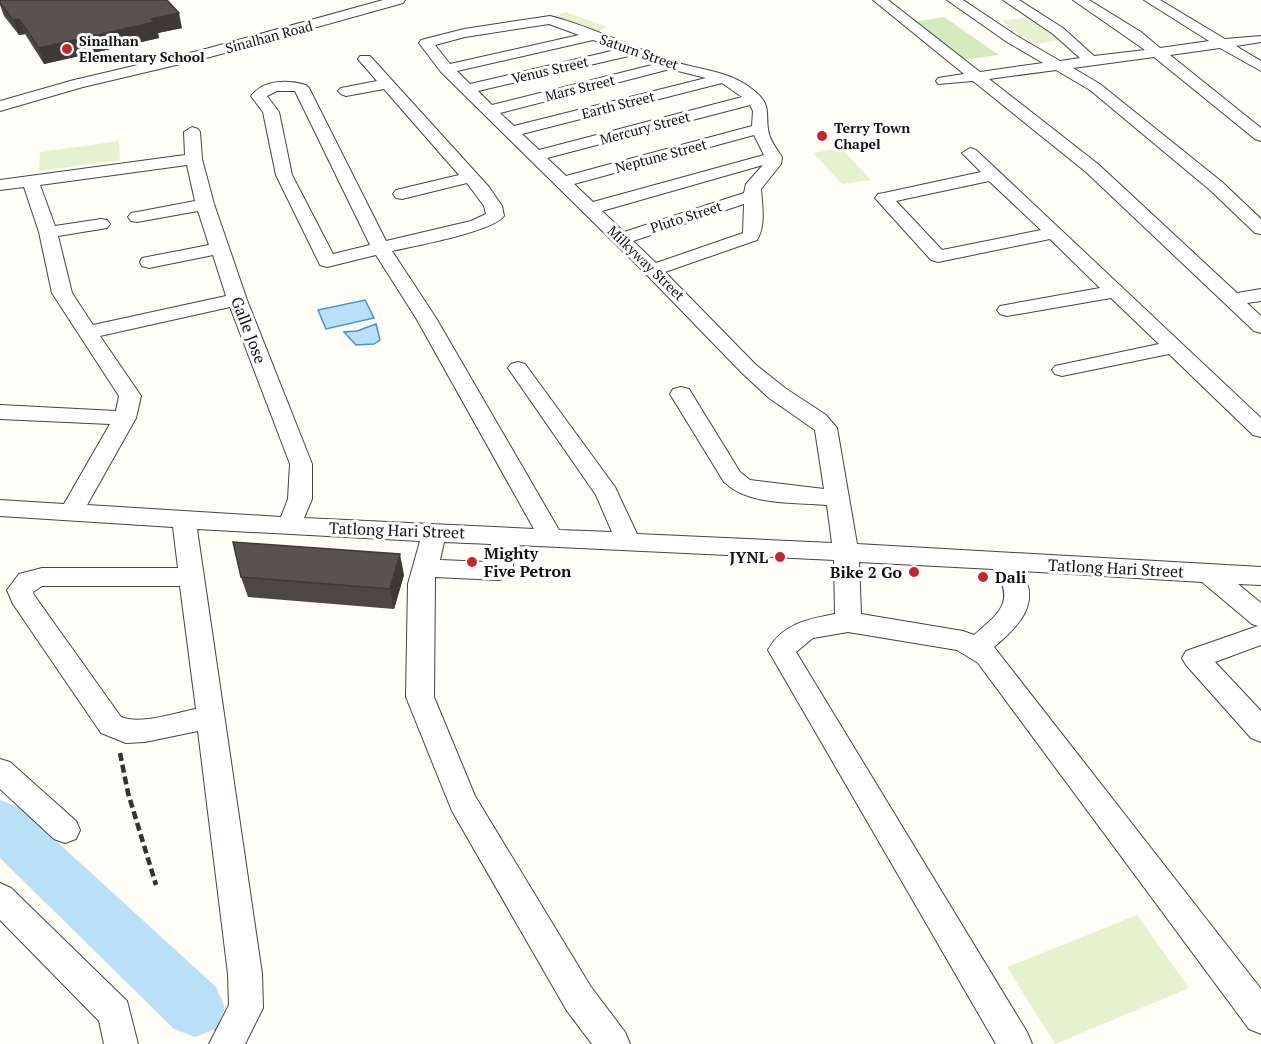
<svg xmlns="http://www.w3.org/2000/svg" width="1261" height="1044" font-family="'PT Serif',serif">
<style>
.green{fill:#d5ebbd}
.pitch{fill:#e6f2cf}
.water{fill:#b9e0f7;stroke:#3f96cf;stroke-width:1.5}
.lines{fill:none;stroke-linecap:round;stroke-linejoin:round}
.stream{stroke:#3f96cf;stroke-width:9}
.river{fill:#b9e0f7;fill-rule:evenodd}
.minor-casing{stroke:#444;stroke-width:2}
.path{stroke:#333;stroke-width:4.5;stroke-dasharray:8 4;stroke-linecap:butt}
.minor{fill:#fff;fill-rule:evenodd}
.wall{fill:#4d4742}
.shaded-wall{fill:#3f3936}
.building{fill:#5a524d;stroke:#3f3936;stroke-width:1.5}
.poi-dot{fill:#c4262e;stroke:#fff;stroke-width:2}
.labels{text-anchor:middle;stroke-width:6;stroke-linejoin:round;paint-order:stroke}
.far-street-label{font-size:14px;fill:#111;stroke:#fff}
.far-poi-label{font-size:14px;font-weight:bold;fill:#111;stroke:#fff;text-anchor:start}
.street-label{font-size:16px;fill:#111;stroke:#fff}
.poi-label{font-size:16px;font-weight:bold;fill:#111;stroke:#fff;text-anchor:start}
</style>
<rect width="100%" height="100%" fill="#fffdf5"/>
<path class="green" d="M944,17L999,55L962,60L913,22Z"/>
<path class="pitch" d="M565,12L607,27L593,34L550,18Z
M1029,17L1061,40L1033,44L1002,21Z
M119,141L120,160L39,171L40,152Z
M841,148L871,180L842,184L813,153Z
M1137,915L1189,988L1055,1044L1007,967Z"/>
<path class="water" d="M365,300L374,318L326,329L318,310Z
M376,324L380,340L374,344L356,345L344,332L357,331Z"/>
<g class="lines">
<path class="stream" d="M195,1008L238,1044"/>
<path class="river" d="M0,800L19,807L216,987L225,1008L216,1029L195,1037L174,1029L0,858Z"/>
<defs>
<path id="minor" d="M383,0H405L403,3L210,57L83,87L0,111V101L74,80L202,50Z
M873,0H888L980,72L1043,63L1007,42L947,0H963L1017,36L1060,61L1080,58L1053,34L1003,0H1019L1063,28L1094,56L1145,50L1073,0H1089L1141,32L1160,48L1209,41L1144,0H1160L1225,39L1261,36V42L1236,46L1261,61V71L1220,48L1170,55L1261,128V141L1255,139L1154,57L1073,68L1100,84L1222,182L1261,219V234L1255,233L1210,190L1090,90L1056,70L989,79L1098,164L1237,293L1261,289V301L1247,303L1261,316V333L1254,331L1086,172L973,81L938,84L936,81L938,78L964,74Z
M550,16C593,27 633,48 675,62C707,72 732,70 759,95C770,106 766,115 768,129C769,139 776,148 782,157L781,164L761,189C762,205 766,225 757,240L665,272L756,365L785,388L826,415L837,428L857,544L1261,567V585L1238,584L1261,603V645L1215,662L1261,711V742L1251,738L1186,665L1182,658L1186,651L1258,626L1252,624L1202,582L1022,571C1041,604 1019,626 994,647L1261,989V1034L1249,1029L978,663L957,650L848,632L813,638L796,652L1027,1032L1032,1044H996L768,650C782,624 808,619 835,614L834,560L516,545L512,571L508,577L499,580L435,577L434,697L475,796L591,987L625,1032L630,1044H592L567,1011L452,811L406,697L408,584L420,541L197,529L262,974L263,1008L245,1044H209L229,1005L228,974L198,731L145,742L126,743L101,733L13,604L7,590L19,574L42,568H178L173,527L0,516V500L64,504L110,424L0,419V405L116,411L119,396L52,293L39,232L24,187L0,190V180L185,155L184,132L192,127L198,129L200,132L202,159L214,204L247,300L312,464V499L304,518L534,529L416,318L376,255L327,267L320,265L276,175L263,112L251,96C264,79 288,80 306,85L309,88L386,241L471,221L486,214L484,206L467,183L402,199L396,198L393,194L396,190L459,175L384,89L346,96L341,94L338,91L341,88L377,81L358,59L360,56H370L489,187L502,206L504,216C492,232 414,246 392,251L436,318L559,530L612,532L596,495L508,368L511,364L518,362L525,364L615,487L637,534L832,543L827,505C794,502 749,506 724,482L670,394L673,389L681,387L689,389L740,472L750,480L824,489L815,430L769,398L742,373L646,274L441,72L419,43L421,40L464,29ZM549,24L579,35L450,64L435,45L465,37ZM593,40L620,49L470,84L457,71ZM633,55L656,64L492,105L478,91ZM670,69L706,78L514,126L500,113ZM722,83L742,97L539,150L522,134ZM277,91H295L370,245L333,254L292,175L279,112L267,96ZM750,105L753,111L752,126L566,176L547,158ZM754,135L764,155L593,202L574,184ZM187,165L195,201L137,212L131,213L128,217L131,221L137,222L198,211L209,245L142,258L140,262L142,266L149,268L213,255L226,296L93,325L72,293L58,236L101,229L107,228L110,224L107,220L101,219L55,226L40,185ZM763,165L746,184L744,193L624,232L602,211ZM744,204L743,233L656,263L633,241ZM230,307L290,464L288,499L281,517L87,505L136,418L141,396L100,336ZM444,542L491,544L488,562L440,560ZM859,562L993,569C1017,600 999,614 974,635L963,631L861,614ZM42,586H180L196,709C174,713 142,725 121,717L34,595L33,592Z
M970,148L976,150L1261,418V437L1253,435L1169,354L1062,376L1055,374L1052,370L1055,366L1159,344L1111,298L1007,316L1000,314L997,310L1000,306L1100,288L1050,239L938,262L931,260L875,198L878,194L884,193L981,172L962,153ZM989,181L1041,230L942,250L896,201Z
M0,759L10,762L76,821L80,830L76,839L65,843L54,839L0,789Z
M0,883L11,888L127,1001L138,1044H104L99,1021L0,920Z"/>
</defs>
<use href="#minor" class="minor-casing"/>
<path class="path" d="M120,753L128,793L156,885"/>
<use href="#minor" class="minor"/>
</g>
<path class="wall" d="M0,0L182,28L158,33L159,38L44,64L25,34L19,35L4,16L0,5Z
M404,575L394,609L248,597L241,577Z"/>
<path class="shaded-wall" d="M179,13L182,28L158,33L159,38L44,64L39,48L151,19Z
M19,19L25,34L19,35L13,20Z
M400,554L404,575L394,609L390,589Z"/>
<path class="building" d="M0,0H167L179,13L151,19L155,22L39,48L19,19L13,20L0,3Z
M233,542L400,554L390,589L241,577Z"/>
<g class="poi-dot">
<circle cx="67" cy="49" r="6"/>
<circle cx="822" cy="136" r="6"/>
<circle cx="780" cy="557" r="6"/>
<circle cx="472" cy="562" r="6"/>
<circle cx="914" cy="572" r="6"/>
<circle cx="983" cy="577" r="6"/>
</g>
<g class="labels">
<g class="far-street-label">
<text transform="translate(269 37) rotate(-15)" y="5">Sinalhan Road</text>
<text transform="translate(639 52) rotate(19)" y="5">Saturn Street</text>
<text transform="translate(550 70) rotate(-13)" y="5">Venus Street</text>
<text transform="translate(580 88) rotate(-14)" y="5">Mars Street</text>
<text transform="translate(618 105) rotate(-14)" y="5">Earth Street</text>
<text transform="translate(645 128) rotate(-15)" y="5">Mercury Street</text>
<text transform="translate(661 156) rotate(-15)" y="5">Neptune Street</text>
<text transform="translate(686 217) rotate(-18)" y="5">Pluto Street</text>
<text transform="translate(646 263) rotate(44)" y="5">Milkyway Street</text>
</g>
<g class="far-poi-label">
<text x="79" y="46">Sinalhan<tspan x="79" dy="16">Elementary School</tspan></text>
<text x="834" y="133">Terry Town<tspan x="834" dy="16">Chapel</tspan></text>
</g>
<g class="street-label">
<text transform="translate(249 330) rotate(69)" y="6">Galle Jose</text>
<text transform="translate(397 530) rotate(2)" y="6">Tatlong Hari Street</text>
<text transform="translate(1116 568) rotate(3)" y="6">Tatlong Hari Street</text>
</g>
<g class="poi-label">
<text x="484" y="559">Mighty<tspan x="484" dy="18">Five Petron</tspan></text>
<text x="768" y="563" text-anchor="end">JYNL</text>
<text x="902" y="578" text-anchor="end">Bike 2 Go</text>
<text x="995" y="583">Dali</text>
</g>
</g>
</svg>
